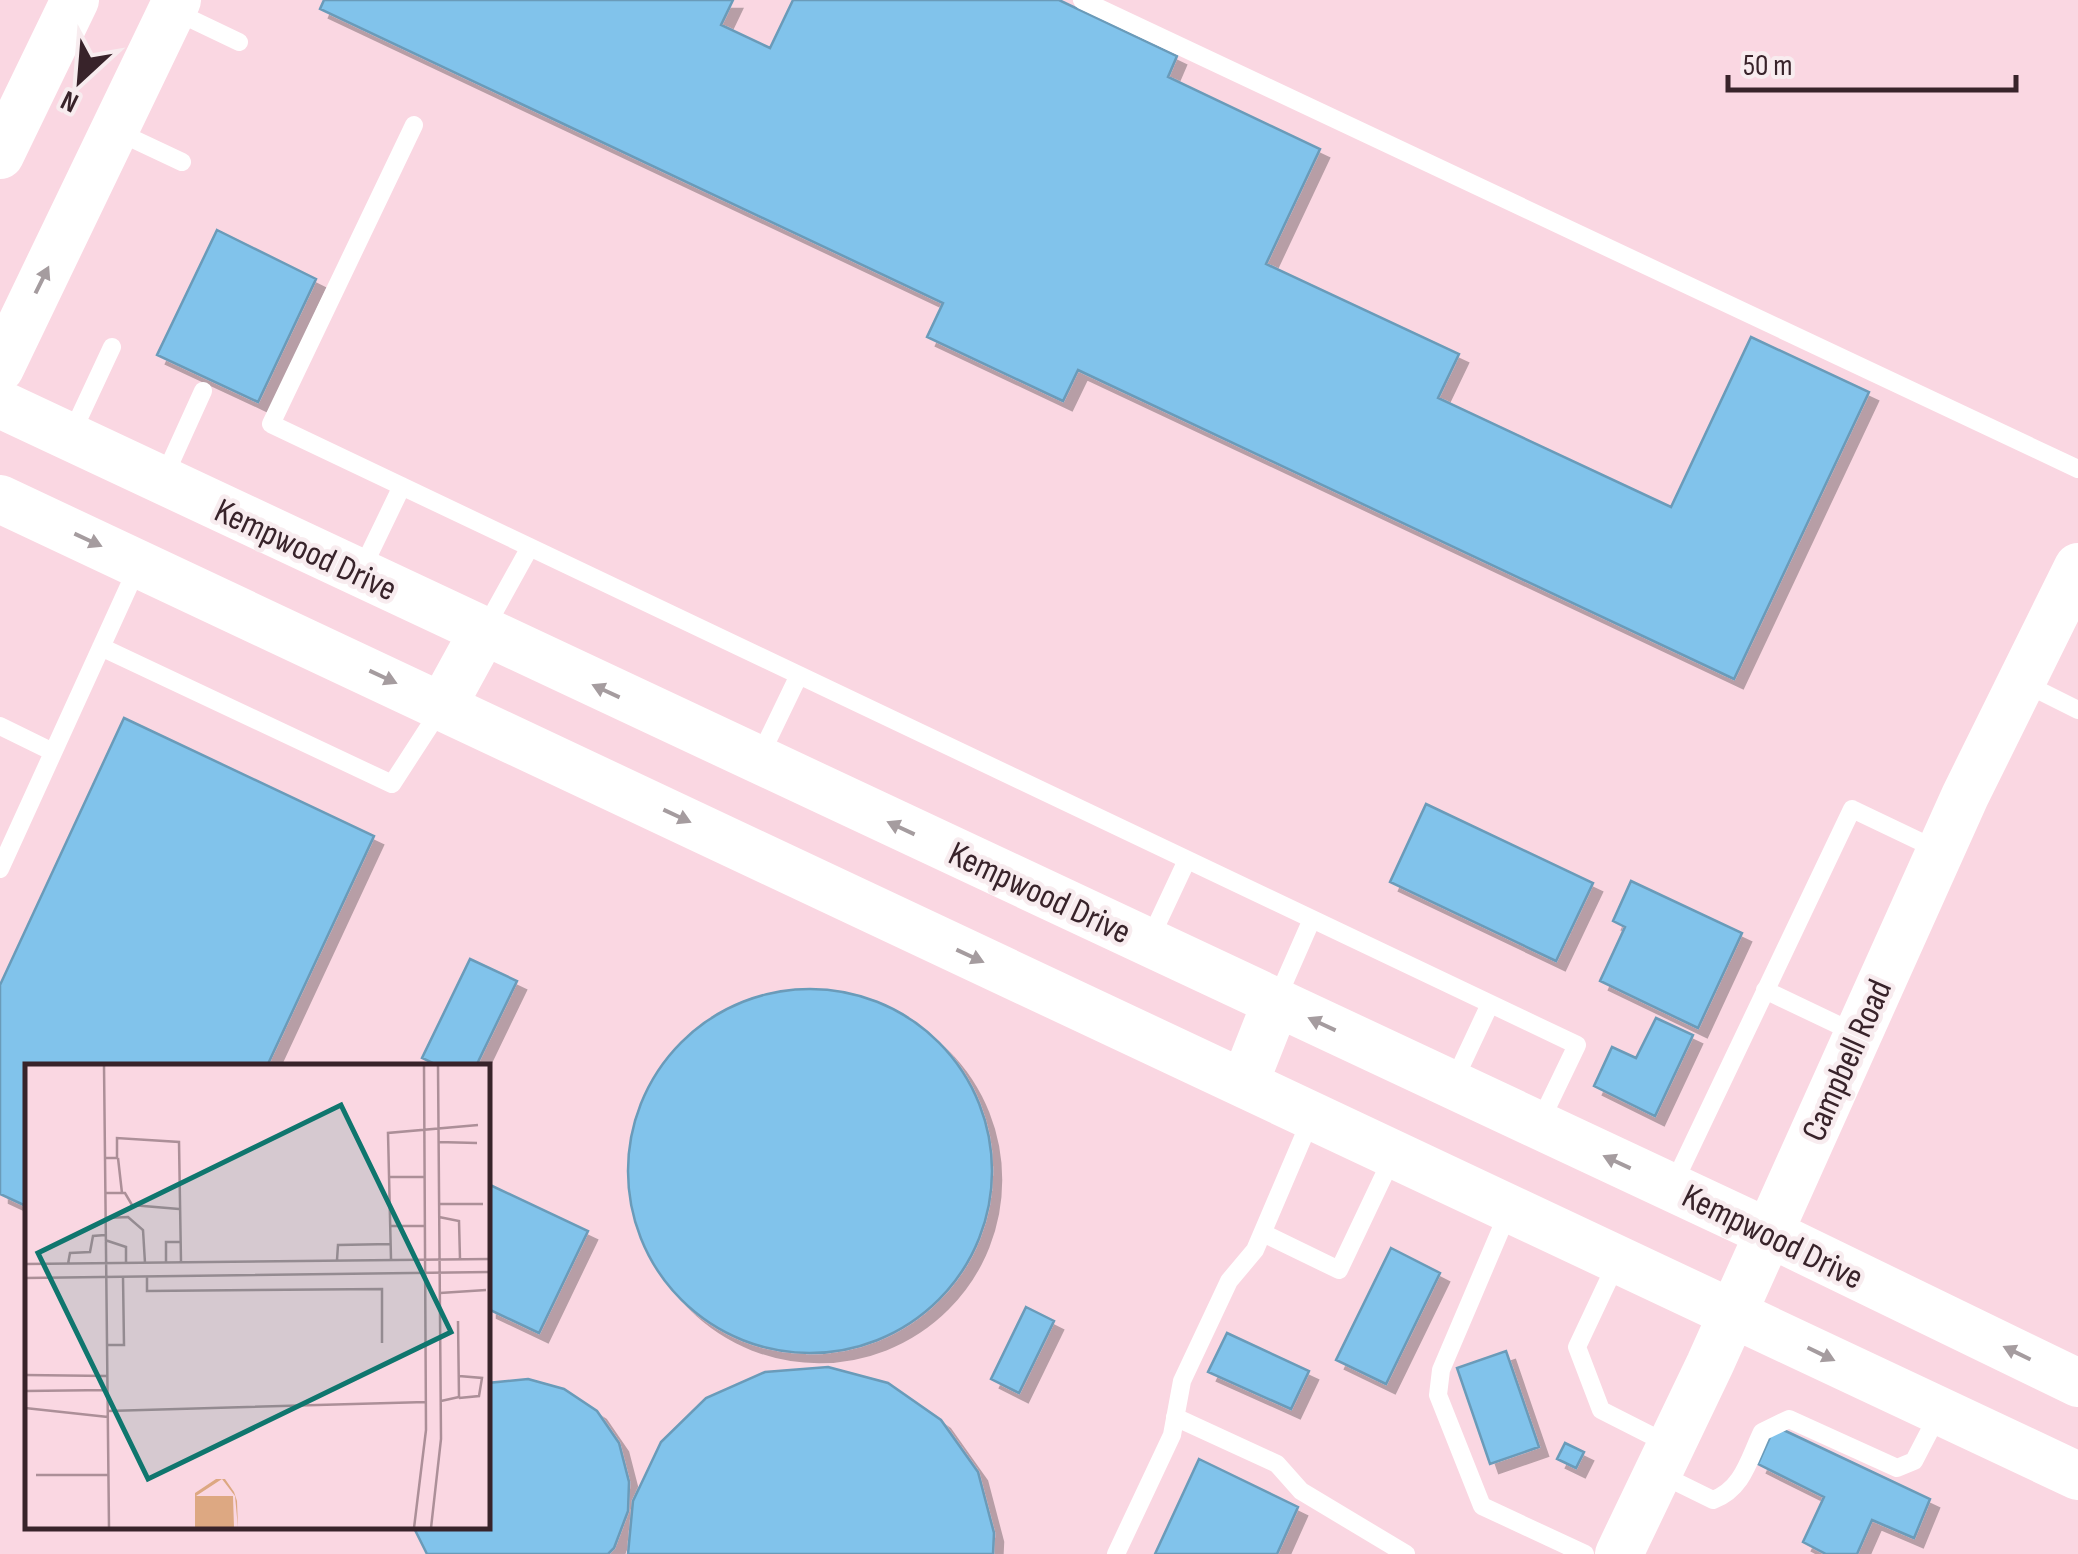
<svg xmlns="http://www.w3.org/2000/svg" width="2078" height="1554" font-family="'Sofia Sans Condensed',sans-serif">
<style>
.building{fill:#81c3eb;stroke:#6a9bb9;stroke-width:2.5;filter:url(#shadow)}
.lines{fill:none;stroke-linecap:round;stroke-linejoin:round}
.lane{stroke:#fff;stroke-width:18}
.secondary{stroke:#fff;stroke-width:48}
.oneway{fill:#a59c9f}
.labels{text-anchor:middle;stroke-width:9;stroke-linejoin:round;paint-order:stroke}
.street-label{font-size:35px;fill:#38232a;stroke:#f8ecef}
.inset-road{fill:none;stroke:#ac8f98;stroke-width:2.5}
.view{fill:#0f766e;fill-opacity:0.15;stroke:#0f766e;stroke-width:5}
.inset-edge{fill:none;stroke:#38232a;stroke-width:5}
</style>
<defs>
<filter id="shadow"><feDropShadow dx="9" dy="9" stdDeviation="0" flood-color="#0004"/></filter>
</defs>
<rect width="100%" height="100%" fill="#fad7e2"/>
<path class="building" d="M324,0H733L721,25L770,48L793,0H1059L1177,56L1168,77L1320,149L1266,264L1459,354L1438,398L1671,507L1751,337L1869,392L1734,679L1078,370L1063,401L927,337L943,303L320,9Z
M217,230L316,279L258,402L157,355Z
M124,718L374,836L267,1066H28V1207L0,1194V985Z
M1426,804L1593,883L1556,961L1390,882Z
M1631,881L1742,933L1698,1028L1600,981L1625,927L1613,921Z
M470,959L517,981L476,1066H439L422,1058Z
M628 1171a182 182 0 1 1 364 0a182 182 0 1 1-364 0Z
M1656,1018L1693,1035L1655,1116L1594,1086L1612,1047L1636,1058Z
M488,1184L588,1231L539,1333L488,1309Z
M1391,1248L1440,1273L1386,1384L1336,1360Z
M1026,1307L1054,1321L1019,1393L991,1379Z
M1227,1333L1309,1371L1291,1409L1208,1372Z
M1506,1351L1539,1447L1490,1464L1457,1368Z
M828,1367L888,1383L941,1420L978,1472L994,1533L993,1554H628L633,1501L661,1442L706,1398L765,1372Z
M528,1379L564,1389L597,1411L619,1443L629,1482L628,1511L614,1548L608,1554H427L413,1526H488V1383Z
M1775,1426L1930,1499L1914,1538L1872,1520L1857,1554H1826L1803,1542L1824,1497L1758,1464Z
M1565,1443L1584,1452L1576,1468L1557,1459Z
M1199,1459L1298,1507L1277,1554H1155Z"/>
<g class="lines">
<path class="lane" d="M1082,0L2078,469
M172,10L239,42
M414,125L271,424L1577,1045L1539,1124
M114,130L182,162
M70,437L112,347
M164,477L203,391
M361,571L402,486
M484,630L530,547
M101,647L392,784L440,710
M2022,682L2078,710
M0,726L53,752
M758,760L799,675
M0,869L139,564
M1149,941L1187,860
M1765,990L1855,1033
M1276,1001L1312,919
M1452,1085L1490,1004
M1673,1185L1852,809L1940,851
M1510,1208L1441,1370L1438,1395L1482,1506L1585,1554
M1263,1233L1339,1270L1394,1154
M1617,1262L1577,1347L1601,1410L1670,1445
M1175,1417L1277,1464L1301,1491L1406,1554
M1658,1473L1713,1500C1743,1489 1749,1459 1762,1432L1789,1419L1897,1468L1914,1461L1940,1411
M1116,1554L1172,1435L1182,1381L1229,1281L1255,1250L1311,1119"/>
<path class="secondary" d="M0,155L75,0
M0,368L177,0
M0,404L1769,1233L2078,1383
M0,499L2078,1476
M443,705L483,632
M1244,1084L1276,1003
M1619,1554L1710,1364L1965,796L2078,567"/>
</g>
<defs><path id="oneway-solid" d="M-6-.8H1V-3.2L6.5 0L1 3.2V.8H-6Z" transform="scale(2.5)"/></defs>
<g class="oneway">
<use href="#oneway-solid" transform="translate(42 280) rotate(-64)"/>
<use href="#oneway-solid" transform="translate(88 540) rotate(25)"/>
<use href="#oneway-solid" transform="translate(383 677) rotate(25)"/>
<use href="#oneway-solid" transform="translate(606 691) rotate(-155)"/>
<use href="#oneway-solid" transform="translate(677 816) rotate(25)"/>
<use href="#oneway-solid" transform="translate(901 828) rotate(-155)"/>
<use href="#oneway-solid" transform="translate(970 956) rotate(25)"/>
<use href="#oneway-solid" transform="translate(1322 1024) rotate(-155)"/>
<use href="#oneway-solid" transform="translate(1617 1162) rotate(-155)"/>
<use href="#oneway-solid" transform="translate(2017 1353) rotate(-154)"/>
<use href="#oneway-solid" transform="translate(1821 1354) rotate(26)"/>
</g>
<g class="labels">
<g class="street-label">
<text transform="translate(306 549) rotate(25)" y="12">Kempwood Drive</text>
<text transform="translate(1040 892) rotate(25)" y="12">Kempwood Drive</text>
<text transform="translate(1846 1060) rotate(-66)" y="12">Campbell Road</text>
<text transform="translate(1773 1236) rotate(26)" y="12">Kempwood Drive</text>
</g>
</g>
<g transform="translate(25 1064)">
<rect width="465" height="465" fill="#fad7e2"/>
<path d="M191,415H200L209,428L212,437L213,464L210,432L197,415L171,432H208L209,464H170V429Z" fill="#dda882"/>
<path class="inset-road" d="M79,1L84,464M413,78L452,79M80,94H92V74L154,78L156,198M93,94L97,129M364,113H399M80,129H100L107,141L154,145M414,140H458M414,153L434,157L435,195M80,154L103,153L118,166L120,199M365,162H400M80,176L101,183V198M366,195L363,69L453,61M312,196L313,181L366,180M141,199V178H155M0,200L465,195M43,200L45,189L65,188L68,172L80,171M122,213V227L357,225V279M0,214L465,208M415,229L461,226M83,281H99L98,213M0,311L83,312M434,312L457,314L454,332L434,334M0,327L83,326M416,337L434,333L433,257M0,344L83,353M83,347L401,338M11,411H83M389,464L401,366L399,1M406,464L416,375L413,1"/>
<path class="view" d="M316,41L426,268L123,415L13,189Z"/>
<rect width="465" height="465" class="inset-edge"/>
</g>
<g transform="translate(80 80) rotate(206)" stroke="#f8ecef" stroke-width="8" paint-order="stroke">
<path d="M0-8L18 38L0 25L-18 38Z" fill="#38232a"/>
<text y="-15" font-size="28" font-weight="bold" text-anchor="middle" fill="#38232a">N</text>
</g>
<path d="M1728 75v15h288v-15" fill="none" stroke="#38232a" stroke-width="5"/>
<text x="1743" y="75" font-size="30" fill="#38232a" stroke="#f8ecef" stroke-width="8" paint-order="stroke">50 m</text>
</svg>
